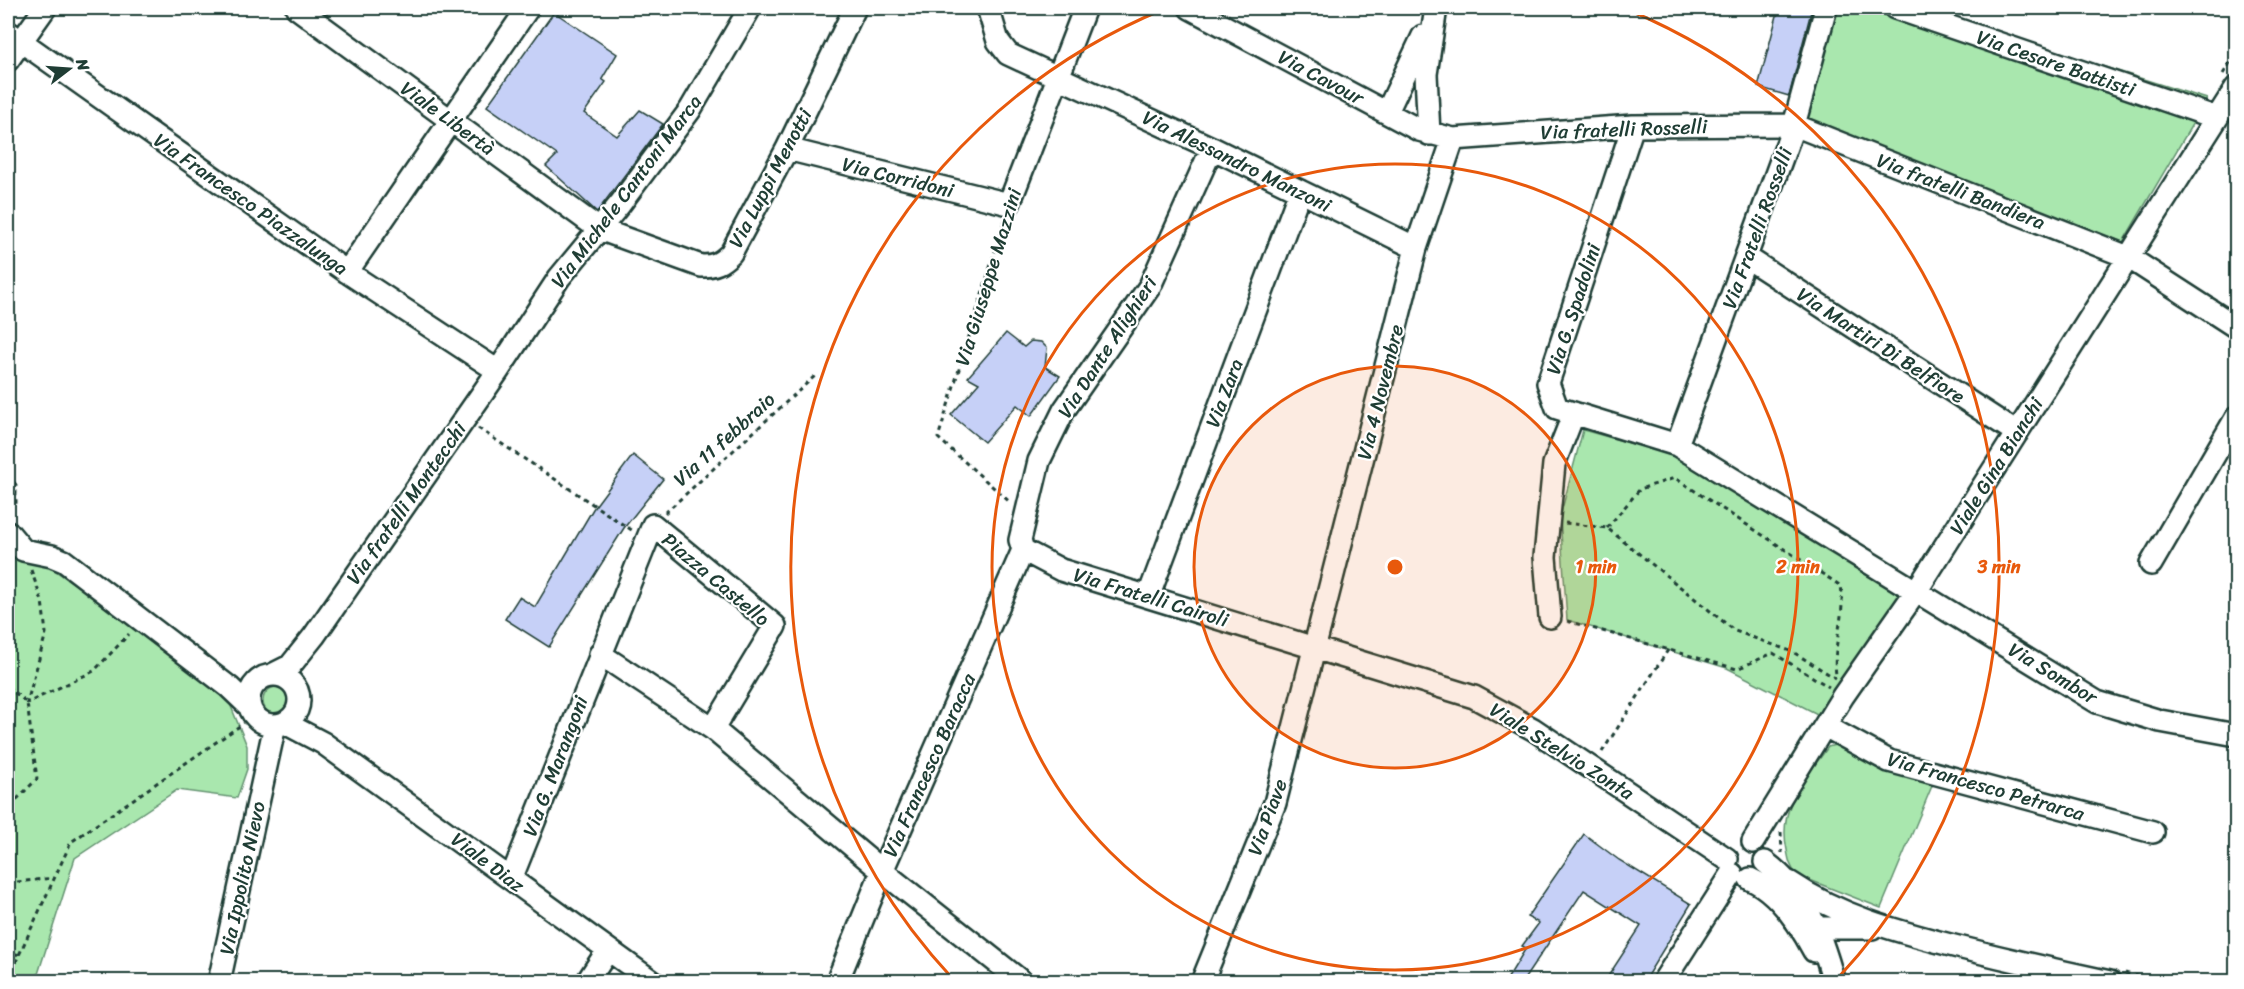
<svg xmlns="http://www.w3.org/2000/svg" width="2244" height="989" font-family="Sriracha,sans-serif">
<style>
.green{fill:#a9e7ae;stroke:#649271;stroke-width:1.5}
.building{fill:#c6d0f7;stroke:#1f3d34;stroke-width:1.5}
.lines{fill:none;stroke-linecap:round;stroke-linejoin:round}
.minor-casing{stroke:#1f3d34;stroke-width:26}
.path{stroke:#1f3d34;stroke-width:3;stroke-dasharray:4.5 4.5;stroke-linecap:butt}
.minor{stroke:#fff;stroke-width:21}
.ring{fill:none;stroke:#e8590c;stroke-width:3}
.labels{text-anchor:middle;stroke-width:4.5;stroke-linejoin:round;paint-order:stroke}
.street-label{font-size:20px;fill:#1f3d34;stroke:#fff}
.centre{fill:#e8590c;stroke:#fff;stroke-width:3}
.ring-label{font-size:18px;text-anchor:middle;font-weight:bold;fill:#e8590c;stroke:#fff;stroke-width:4.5;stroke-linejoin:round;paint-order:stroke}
</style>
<rect width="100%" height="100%" fill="#fff"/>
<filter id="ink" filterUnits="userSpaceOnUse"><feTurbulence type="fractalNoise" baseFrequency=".0167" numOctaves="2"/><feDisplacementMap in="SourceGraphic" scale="12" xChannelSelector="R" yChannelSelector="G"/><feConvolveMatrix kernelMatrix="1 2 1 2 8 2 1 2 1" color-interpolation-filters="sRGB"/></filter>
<g filter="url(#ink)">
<path class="green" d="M1838,8H1916L2207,99L2123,242L1804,124Z
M1583,430L1673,455L1909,600L1827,719L1727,668L1567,620L1560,517Z
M30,553L197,670L226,694L247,746V769L237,798L177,790L75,858L38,974L49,981H8V558Z
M263 701a14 14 0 1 1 28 0a14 14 0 1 1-28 0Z
M1835,745L1932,786L1881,908L1797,875C1790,867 1789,861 1787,850C1777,807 1805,780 1828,747Z"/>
<path class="building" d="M1779,8H1812L1789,96L1758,87Z
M554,12L617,54L602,79L606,82L584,113L617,136L640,110L663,124L597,212L546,166L557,155L487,106Z
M1006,333L1024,347L1031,341L1041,342L1047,348L1045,367L1060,376L1031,416L1017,405L984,442L951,415L979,383L968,377Z
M633,455L663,479L624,528L549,647L505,619L519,597L535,607L593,509Z
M1584,834L1619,860L1691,904L1644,981H1605L1641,926L1584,890L1523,981H1506L1526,948L1522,946L1539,923L1527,917Z"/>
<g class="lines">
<defs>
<path id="minor" d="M297,8L599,229L701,266C715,266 721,263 731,253L787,149L855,8
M988,8L998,41L1008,54L1212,148L1416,248
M1190,8L1419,130L1453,139L1633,126L1794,125L2128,257L2236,327
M1895,8L2217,118
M8,32L347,272L498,371
M8,60L45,8
M1387,112L1423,36
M1633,126L1548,383L1557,408L1677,445L2097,702L2160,721L2236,735
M1429,134L1426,74L1436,8
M1212,148L1150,286L1064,410L1039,461L1020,540L1023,550L1061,570L1474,697L1533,729L1727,859
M787,149L1009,204L1085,8
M1746,257L2017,433
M347,272L528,8
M1677,445L1794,125L1826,8
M8,532L23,550L52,556L64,561L229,687L250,707
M2151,564L2236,418
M1149,595L1300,191
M1550,617L1545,557L1554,464L1574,413
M274,674L290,666L314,636L498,371L559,278L620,204L690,110L750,8
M249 700a25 25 0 1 1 50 0a25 25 0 1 1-50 0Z
M285,723L323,743L653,982
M1825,726L1889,761L2153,832
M713,729L882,871L1022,982
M1753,842L1843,696L1917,590L2236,88
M1765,862C1807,894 1820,932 1834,982
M511,879L653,525L775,626L713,729L600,654
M1750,879C1778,891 1800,925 1814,951
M1789,882C1839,916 1896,931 1954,946C2006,959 2058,971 2110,982
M1807,921L1816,928H1872
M219,982L275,725
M587,982L608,950
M837,982L882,871L1023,550
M1202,982L1275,803L1416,248L1453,139
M1663,982L1732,874"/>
</defs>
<use href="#minor" class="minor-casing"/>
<path class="path" d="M2223,74L2236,53
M1004,222L938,438L1011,503
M478,428L633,531
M8,475L16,485V505
M665,513L816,375
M1565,523L1607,528L1735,631L1793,652L1835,678
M1607,528L1640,489L1675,478L1841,586C1846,616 1832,644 1836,675
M31,570L42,601L46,633L27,703L94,671L129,634
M1567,621L1737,669L1773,653L1829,687
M8,687L27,703L37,779L8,808
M1602,752L1668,650
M1781,832L1782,853
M8,880V889
M8,883L54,878
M8,949L18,955
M2125,973L2161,982
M8,979L71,842L244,723"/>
<use href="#minor" class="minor"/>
</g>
</g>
<circle cx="1395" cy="567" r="201" fill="#e8590c" fill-opacity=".12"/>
<g class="ring">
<circle cx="1395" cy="567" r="201"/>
<circle cx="1395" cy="567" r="403"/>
<path d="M953 979A604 604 0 0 1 1164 9M1626 9A604 604 0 0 1 1837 979"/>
</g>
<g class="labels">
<g class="street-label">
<text transform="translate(2056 63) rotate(19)" y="7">Via Cesare Battisti</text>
<text transform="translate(1321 77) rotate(28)" y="7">Via Cavour</text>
<text transform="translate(448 118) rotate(36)" y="7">Viale Libertà</text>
<text transform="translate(1624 129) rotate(-2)" y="7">Via fratelli Rosselli</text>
<text transform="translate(1237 161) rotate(26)" y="7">Via Alessandro Manzoni</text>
<text transform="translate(898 177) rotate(14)" y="7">Via Corridoni</text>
<text transform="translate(770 178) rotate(-62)" y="7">Via Luppi Menotti</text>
<text transform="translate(626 191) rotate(-53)" y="7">Via Michele Cantoni Marca</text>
<text transform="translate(1961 191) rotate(21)" y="7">Via fratelli Bandiera</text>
<text transform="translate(251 204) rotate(35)" y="7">Via Francesco Piazzalunga</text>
<text transform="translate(1757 228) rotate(-70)" y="7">Via Fratelli Rosselli</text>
<text transform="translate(988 277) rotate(-73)" y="7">Via Giuseppe Mazzini</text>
<text transform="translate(1573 309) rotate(-72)" y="7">Via G. Spadolini</text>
<text transform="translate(1881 345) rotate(33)" y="7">Via Martiri Di Belfiore</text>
<text transform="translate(1107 347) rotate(-57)" y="7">Via Dante Alighieri</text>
<text transform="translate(1380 392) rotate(-76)" y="7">Via 4 Novembre</text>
<text transform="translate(1224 393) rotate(-69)" y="7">Via Zara</text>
<text transform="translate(724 439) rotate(-42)" y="7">Via 11 febbraio</text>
<text transform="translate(1996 466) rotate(-58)" y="7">Viale Gina Bianchi</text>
<text transform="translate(406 503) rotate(-55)" y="7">Via fratelli Montecchi</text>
<text transform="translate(716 579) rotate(40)" y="7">Piazza Castello</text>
<text transform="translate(1151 597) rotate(17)" y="7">Via Fratelli Cairoli</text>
<text transform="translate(2053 673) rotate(31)" y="7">Via Sombor</text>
<text transform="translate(1562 751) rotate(32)" y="7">Viale Stelvio Zonta</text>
<text transform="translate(929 765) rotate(-66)" y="7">Via Francesco Baracca</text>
<text transform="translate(555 766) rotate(-69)" y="7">Via G. Marangoni</text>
<text transform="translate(1986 786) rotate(16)" y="7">Via Francesco Petrarca</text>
<text transform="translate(1267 817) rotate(-70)" y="7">Via Piave</text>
<text transform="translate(488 862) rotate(37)" y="7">Viale Diaz</text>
<text transform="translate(242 878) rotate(-78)" y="7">Via Ippolito Nievo</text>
</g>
</g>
<circle cx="1395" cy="567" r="9" class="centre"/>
<g class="ring-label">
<text x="1596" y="573">1 min</text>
<text x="1798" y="573">2 min</text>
<text x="1999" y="573">3 min</text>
</g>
<rect width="2244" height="989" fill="none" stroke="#fff" stroke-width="30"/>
<rect x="15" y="15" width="2214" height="959" fill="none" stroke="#1f3d34" stroke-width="2" filter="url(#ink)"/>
<g transform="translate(69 69) rotate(73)" stroke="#ffffff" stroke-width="4.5" paint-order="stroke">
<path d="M0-4.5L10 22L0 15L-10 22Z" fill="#1f3d34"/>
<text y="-9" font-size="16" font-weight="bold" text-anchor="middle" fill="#1f3d34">N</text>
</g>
</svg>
